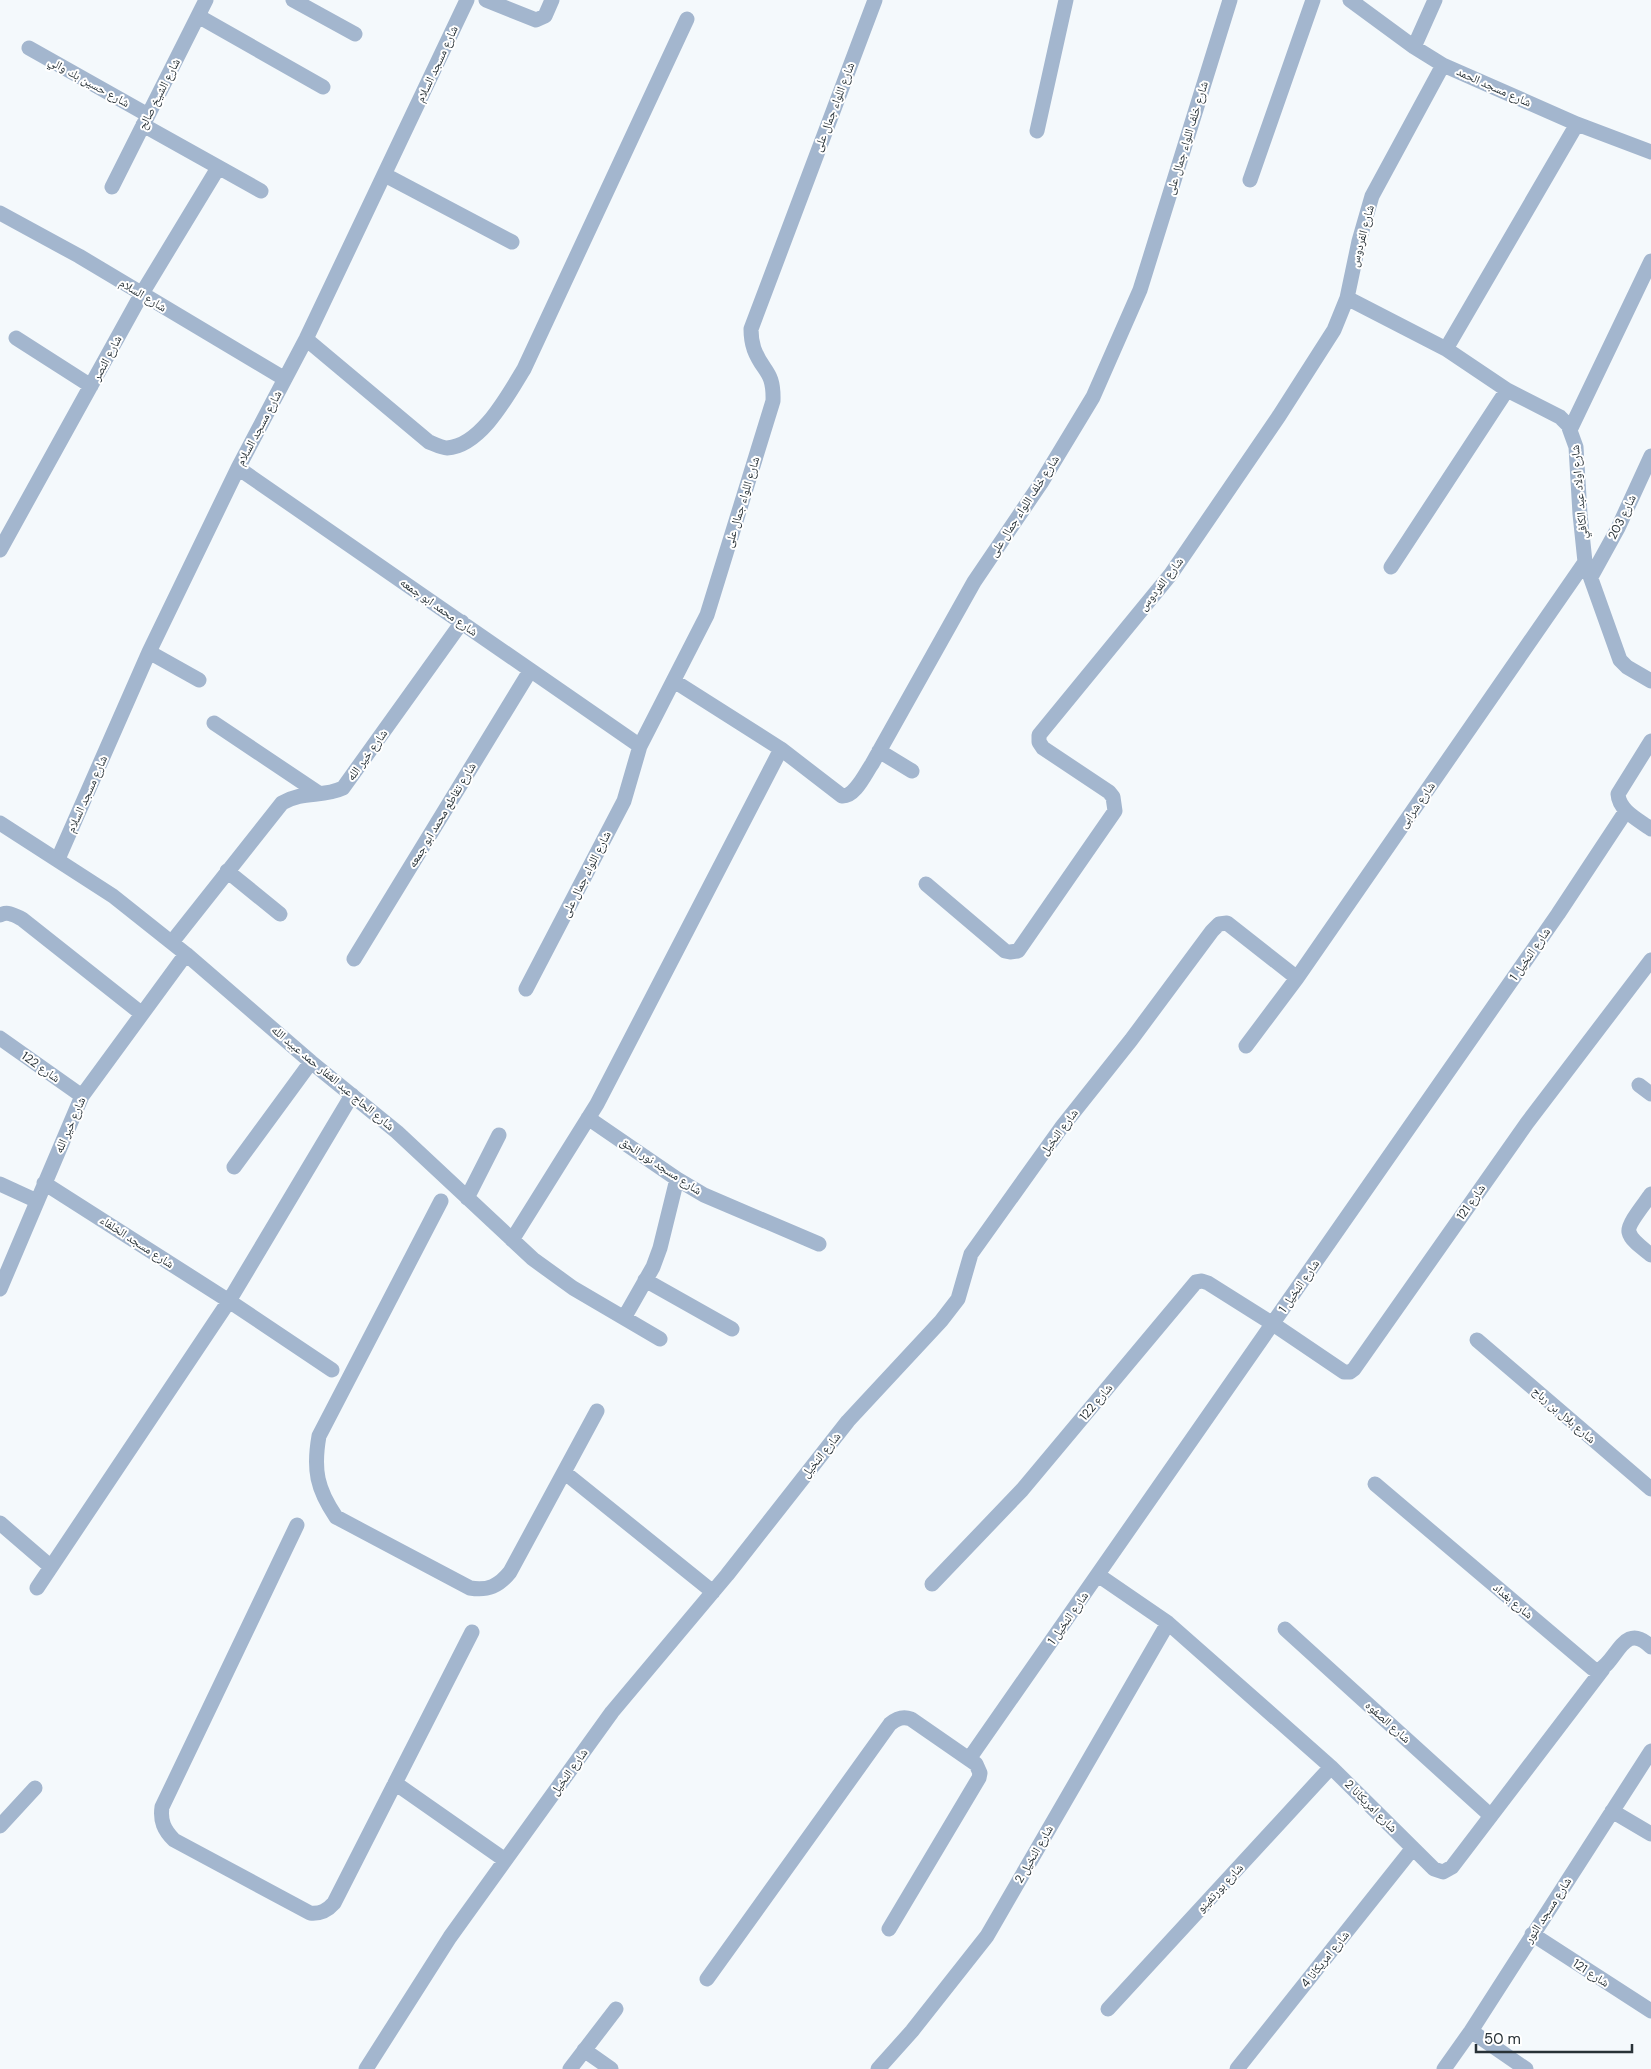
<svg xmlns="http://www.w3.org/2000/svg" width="1651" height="2069" font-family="'DM Sans','Noto Naskh Arabic',sans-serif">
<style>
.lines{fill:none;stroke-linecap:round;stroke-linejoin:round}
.minor{stroke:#a3b6ce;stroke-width:15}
.labels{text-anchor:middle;stroke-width:4;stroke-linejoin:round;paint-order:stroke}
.street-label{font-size:12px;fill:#283237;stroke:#fff}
</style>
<rect width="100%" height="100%" fill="#f4f9fc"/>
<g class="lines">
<path class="minor" d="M293,0L355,34
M486,0L536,20L545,16L552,0
M1350,0L1414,47L1443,65L1577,124L1651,152
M198,16L323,87
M1414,47L1435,0
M29,48L148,115
M143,125L261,191
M1037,131L1066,0
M385,175L512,242
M1250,180L1313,0
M112,187L206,0
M0,213L79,256L285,379
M1347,298L1446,349L1507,390L1560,417L1568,425L1576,447L1580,514L1585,562L1620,660L1627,667L1651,681
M16,338L91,386
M306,339L429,442C434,444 442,448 447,448C481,446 508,395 524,369L687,19
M1446,349L1577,124
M1570,430L1651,261
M238,468L640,746
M0,550L141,295L218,168
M1391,567L1507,390
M1591,577L1618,528L1651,456
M149,652L199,680
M674,681L781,749L842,796C855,797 865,774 872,764L974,582L1041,483L1093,397L1140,290L1230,0
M214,723L317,792
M1651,741L1618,794C1619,811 1639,820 1651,829
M879,751L912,771
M0,823L113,896L186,954L311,1062L397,1132L533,1259L573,1288L660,1339
M58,859L149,652L238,468L306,339L467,0
M227,871L280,914
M926,884L1005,951L1010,952L1018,951L1115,811L1113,797L1109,792L1043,748L1039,742V735L1171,574L1279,416L1334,330L1347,298L1359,241L1372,196L1443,65
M0,915C8,911 14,915 22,919L142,1014
M172,942L282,803C304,790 322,798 343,788L462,622
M354,959L530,671
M526,989L624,801L640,746L707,615L773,401C774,370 763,373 754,349C752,343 751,336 751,329L875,0
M0,1038L82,1096
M1246,1046L1297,978L1585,562
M1639,1085L1651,1094
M588,1118L677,1179L704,1195L819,1244
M234,1167L311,1062
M44,1183L229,1301L332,1370
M0,1184L37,1201
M1651,1194C1646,1202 1627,1224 1629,1232C1631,1241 1644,1249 1651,1255
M467,1198L499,1135
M441,1201L319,1436C313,1470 317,1489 336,1517L470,1588C488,1591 499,1586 510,1572L597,1411
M512,1240L597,1104L781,749
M645,1280L732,1329
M0,1289L82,1096L186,954
M624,1318L653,1267L660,1248L677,1179
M1477,1340L1651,1489
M564,1472L713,1592
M1375,1484L1592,1668L1597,1671C1617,1664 1623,1619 1651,1647
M0,1523L51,1567
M297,1525L162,1807C160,1821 164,1830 174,1840L310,1913C320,1914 327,1911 334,1903L472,1632
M1098,1575L1168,1623L1331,1767L1434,1869L1443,1872L1452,1867L1603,1669
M932,1584L1022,1490L1196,1282L1202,1281L1208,1283L1273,1324L1344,1372H1350L1354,1369L1527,1123L1651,960
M37,1588L229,1301L352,1095
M1285,1629L1491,1816
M969,1759L1558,914L1626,811
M395,1783L505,1860
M1612,1811L1651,1834
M0,1826L35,1788
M1532,1934L1651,2011
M707,1979L890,1724C897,1718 903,1716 911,1719L976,1764L980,1773L979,1778L889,1929
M1108,2009L1331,1767
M1471,2031L1526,2069
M584,2050L611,2069
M366,2069L450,1937L612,1712L727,1575L848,1421L941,1321L958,1299L971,1254L1061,1128L1131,1040L1212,931L1219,924L1227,923L1297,978
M570,2069L616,2009
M878,2069L912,2031L987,1936L1168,1623
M1237,2069L1413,1848
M1444,2069L1471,2031L1651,1751"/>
</g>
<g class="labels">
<g class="street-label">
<text transform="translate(437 64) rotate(-65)" y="4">شارع مسجد السلام</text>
<text transform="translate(89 82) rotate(29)" y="4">شارع حسين بك والي</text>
<text transform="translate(1494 87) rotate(24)" y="4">شارع مسجد الحمد</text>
<text transform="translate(159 94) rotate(-63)" y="4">شارع الشيخ صالح</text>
<text transform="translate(834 107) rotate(-69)" y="4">شارع اللواء جمال على</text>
<text transform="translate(1187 138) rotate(-73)" y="4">شارع خلف اللواء جمال على</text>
<text transform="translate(1362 236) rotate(-75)" y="4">شارع الفردوس</text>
<text transform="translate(143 295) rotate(31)" y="4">شارع السلام</text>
<text transform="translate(107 358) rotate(-62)" y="4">شارع النصر</text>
<text transform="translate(259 428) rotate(-62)" y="4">شارع مسجد السلام</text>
<text transform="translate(1579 492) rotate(-95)" y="4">شارع اولاد عبد الكافي</text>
<text transform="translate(742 502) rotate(-73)" y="4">شارع اللواء جمال على</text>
<text transform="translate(1024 506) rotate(-57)" y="4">شارع خلف اللواء جمال على</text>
<text transform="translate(1622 517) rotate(-64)" y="4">شارع 203</text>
<text transform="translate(1161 584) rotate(-52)" y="4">شارع الفردوس</text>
<text transform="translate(439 607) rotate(35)" y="4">شارع محمد ابو جمعه</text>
<text transform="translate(367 755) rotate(-54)" y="4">شارع خير الله</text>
<text transform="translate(87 794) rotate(-66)" y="4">شارع مسجد السلام</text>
<text transform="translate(1417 805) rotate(-55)" y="4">شارع شرابى</text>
<text transform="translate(442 815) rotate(-59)" y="4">شارع تقاطع محمد ابو جمعه</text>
<text transform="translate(586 874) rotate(-63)" y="4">شارع اللواء جمال على</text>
<text transform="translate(1530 954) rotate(-55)" y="4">شارع النخيل 1</text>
<text transform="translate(41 1067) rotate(35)" y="4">شارع 122</text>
<text transform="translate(333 1078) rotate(40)" y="4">شارع الحاج عبد الغفار حمد عبيد الله</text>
<text transform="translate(70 1125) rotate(-66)" y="4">شارع خير الله</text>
<text transform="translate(1059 1132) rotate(-53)" y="4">شارع النخيل</text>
<text transform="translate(661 1166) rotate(33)" y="4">شارع مسجد نور الحق</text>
<text transform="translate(1471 1202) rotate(-55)" y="4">شارع 121</text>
<text transform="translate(137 1242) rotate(33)" y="4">شارع مسجد الخلفاء</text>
<text transform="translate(1299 1286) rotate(-55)" y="4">شارع النخيل 1</text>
<text transform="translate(1096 1402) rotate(-50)" y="4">شارع 122</text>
<text transform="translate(1564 1415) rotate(41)" y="4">شارع بلال بن رباح</text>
<text transform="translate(821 1455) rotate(-51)" y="4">شارع النخيل</text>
<text transform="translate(1513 1601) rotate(40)" y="4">شارع بغداد</text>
<text transform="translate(1068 1618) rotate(-55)" y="4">شارع النخيل 1</text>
<text transform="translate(1388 1722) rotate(42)" y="4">شارع الصفوه</text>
<text transform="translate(569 1772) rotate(-54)" y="4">شارع النخيل</text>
<text transform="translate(1371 1806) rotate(45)" y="4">شارع امريكانا 2</text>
<text transform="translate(1034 1854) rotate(-60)" y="4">شارع النخيل 2</text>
<text transform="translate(1220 1888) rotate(-47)" y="4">شارع بورتفينو</text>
<text transform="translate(1548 1910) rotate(-57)" y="4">شارع مسجد النور</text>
<text transform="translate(1325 1959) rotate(-51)" y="4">شارع امريكانا 4</text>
<text transform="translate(1591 1973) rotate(33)" y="4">شارع 121</text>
</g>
</g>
<path d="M1476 2044v8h156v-8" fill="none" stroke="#283237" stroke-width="2.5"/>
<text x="1484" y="2044" font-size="15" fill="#283237" stroke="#ffffff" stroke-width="4" paint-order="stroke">50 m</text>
</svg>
